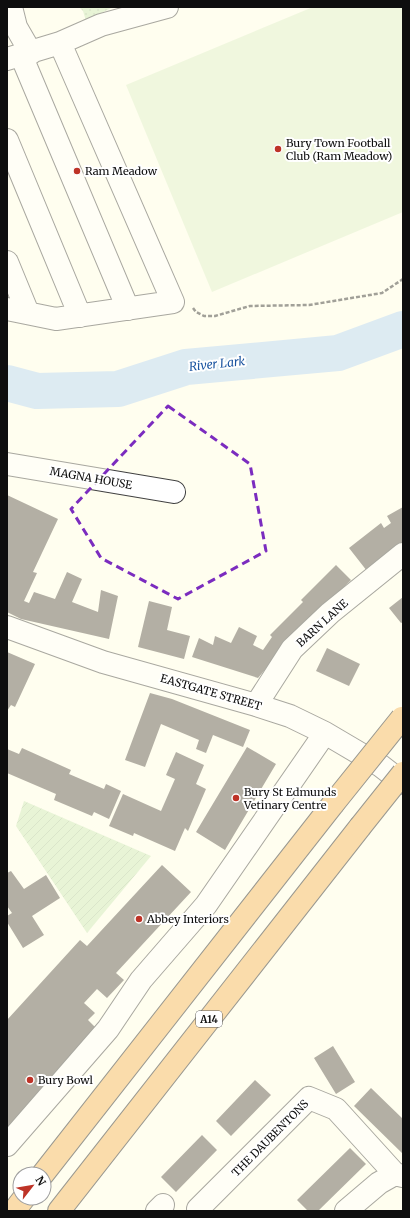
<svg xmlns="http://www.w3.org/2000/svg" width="410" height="1218" font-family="Merriweather,serif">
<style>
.grass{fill:url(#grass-dots)}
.garden{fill:url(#garden-furrows)}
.pitch{fill:#def0cb}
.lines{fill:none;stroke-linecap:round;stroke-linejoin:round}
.river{stroke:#b4d5f6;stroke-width:36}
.building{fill:#57514a}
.minor-casing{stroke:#414141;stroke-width:24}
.highway-casing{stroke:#1f1f1f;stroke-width:24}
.path{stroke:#303030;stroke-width:2.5;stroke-dasharray:4 2;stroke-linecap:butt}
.minor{stroke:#fff;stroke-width:22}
.highway{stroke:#f3b459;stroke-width:22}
.highway-bridge-casing{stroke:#1f1f1f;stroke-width:24;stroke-linecap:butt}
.highway-bridge{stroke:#f3b459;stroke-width:22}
.marked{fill:none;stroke:#7b2cbf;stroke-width:3;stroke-dasharray:8 5;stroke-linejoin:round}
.poi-dot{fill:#be3327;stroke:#fff;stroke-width:1.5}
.labels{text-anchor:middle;stroke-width:4;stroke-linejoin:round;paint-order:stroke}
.shield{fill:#fff;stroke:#565656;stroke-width:1}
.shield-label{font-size:10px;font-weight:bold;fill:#0e0e0e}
.poi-label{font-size:11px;fill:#0e0e0e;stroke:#fff;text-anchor:start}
.street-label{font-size:11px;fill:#0e0e0e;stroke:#fff}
.water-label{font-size:12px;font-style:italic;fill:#18529f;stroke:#fff}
</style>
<defs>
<pattern id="grass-dots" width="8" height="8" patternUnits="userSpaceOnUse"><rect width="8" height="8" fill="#cce9b9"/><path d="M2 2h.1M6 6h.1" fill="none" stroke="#aec79e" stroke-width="1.8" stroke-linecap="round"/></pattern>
<pattern id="garden-furrows" width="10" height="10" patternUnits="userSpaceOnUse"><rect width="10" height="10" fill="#cce9b9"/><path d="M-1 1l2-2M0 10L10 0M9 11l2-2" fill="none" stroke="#aec79e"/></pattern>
</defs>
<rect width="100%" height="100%" fill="#fffeef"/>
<path class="grass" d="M79,7H113L86,21L83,11Z"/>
<path class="garden" d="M24,801L151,856L87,933L16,826Z"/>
<path class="pitch" d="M313,7H403V212L212,292L126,85Z"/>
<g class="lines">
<path class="river" d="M7,383L37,391L118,389L186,367L338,353L403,329"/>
</g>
<path class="building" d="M7,495L58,519L33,572L37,573L24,601L29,603L34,592L55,599L67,572L82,579L72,602L98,612L101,590L118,596L109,639L21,619L7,612Z
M403,507V545L367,571L349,548L381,523L384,528L391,523L387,516Z
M336,565L351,580L283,648L258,678L192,657L199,638L213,645L215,636L231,643L239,627L257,636L253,645L263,650L272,637L270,635L303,602L301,600Z
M403,597V622L401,623L389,608Z
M149,601L172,607L167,630L190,636L184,659L138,647Z
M327,648L360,664L349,686L316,671Z
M7,652L35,664L15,707L11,705L7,711Z
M150,693L172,699L250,730L243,747L213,735L206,753L196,749L199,740L161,724L145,767L125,760Z
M247,747L276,764L225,850L196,832Z
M22,748L71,770L69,774L104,789L106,784L121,791L109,819L94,812L92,816L54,800L56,794L7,773V749L19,754Z
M176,752L204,765L196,784L206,789L188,831L185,828L175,851L134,833L133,836L109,826L123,794L161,811L175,779L166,775Z
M162,865L191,892L116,973L124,980L107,998L97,989L84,1003L95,1013L88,1020L98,1030L7,1130V1020L80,940L87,946Z
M11,871L24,889L46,875L60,898L32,916L44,935L23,948L7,922V916L12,913L7,906V873Z
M333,1046L355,1082L336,1094L314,1058Z
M255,1080L271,1095L231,1136L216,1121Z
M371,1088L403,1119V1154L354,1106Z
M202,1135L217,1150L176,1192L161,1177Z
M350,1148L366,1164L318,1211H308L297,1200Z"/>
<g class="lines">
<defs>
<path id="minor" d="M11,7L16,27L31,53
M60,43L101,25L167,7
M21,55L128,309
M7,59L60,43L173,302L56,319L7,309
M7,140L80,316
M7,262L28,313
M7,464L174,492
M7,627L103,662L256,705L290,716L325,733L381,766L403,783
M256,705L292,649L330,613L403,554
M7,1145L108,1029L141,980L206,905L325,733
M198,1209L309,1098L336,1109L395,1174
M157,1211L163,1205
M346,1211L379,1183L395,1174L403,1176"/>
<path id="highway" d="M43,1174L333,804
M14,1211L24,1198
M59,1211L360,827"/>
</defs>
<use href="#minor" class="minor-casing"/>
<use href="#highway" class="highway-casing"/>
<path class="path" d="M193,308L196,312L204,316H215L250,306L309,305L382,293L403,279"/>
<use href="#minor" class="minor"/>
<use href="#highway" class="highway"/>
<defs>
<path id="highway-bridge" d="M333,804L402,718
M360,827L403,773"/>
</defs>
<use href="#highway-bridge" class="highway-bridge-casing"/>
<use href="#highway-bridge" class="highway-bridge"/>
</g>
<path d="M0 0H410V1218H0ZM168,406L250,464L266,551L178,599L101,558L71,509Z" fill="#fffeef" fill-opacity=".55" fill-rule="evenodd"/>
<path class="marked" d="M168,406L250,464L266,551L178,599L101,558L71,509Z"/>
<g class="poi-dot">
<circle cx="278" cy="149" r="4"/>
<circle cx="77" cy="171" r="4"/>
<circle cx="236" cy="798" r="4"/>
<circle cx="139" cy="919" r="4"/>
<circle cx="30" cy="1080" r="4"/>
</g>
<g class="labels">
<rect class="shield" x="196" y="1011" width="26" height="16" rx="3"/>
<g class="shield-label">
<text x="209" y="1023">A14</text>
</g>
<g class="poi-label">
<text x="286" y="147">Bury Town Football<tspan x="286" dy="13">Club (Ram Meadow)</tspan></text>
<text x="85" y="175">Ram Meadow</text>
<text x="244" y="796">Bury St Edmunds<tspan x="244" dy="13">Vetinary Centre</tspan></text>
<text x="147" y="923">Abbey Interiors</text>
<text x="38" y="1084">Bury Bowl</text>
</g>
<g class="street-label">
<text transform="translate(91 478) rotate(10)" y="4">MAGNA HOUSE</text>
<text transform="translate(322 623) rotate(-42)" y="4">BARN LANE</text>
<text transform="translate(211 692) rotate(16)" y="4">EASTGATE STREET</text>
<text transform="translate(270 1138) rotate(-45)" y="4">THE DAUBENTONS</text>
</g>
<g class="water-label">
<text transform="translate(217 364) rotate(-6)" y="4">River Lark</text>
</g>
</g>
<rect width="410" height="1218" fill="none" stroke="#0e0e0e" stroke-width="16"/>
<g transform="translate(32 1186) rotate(59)"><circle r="19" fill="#ffffff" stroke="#9f9f9f"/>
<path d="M0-3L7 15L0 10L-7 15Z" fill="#be3327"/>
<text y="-6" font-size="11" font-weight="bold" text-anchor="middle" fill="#0e0e0e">N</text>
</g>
</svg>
